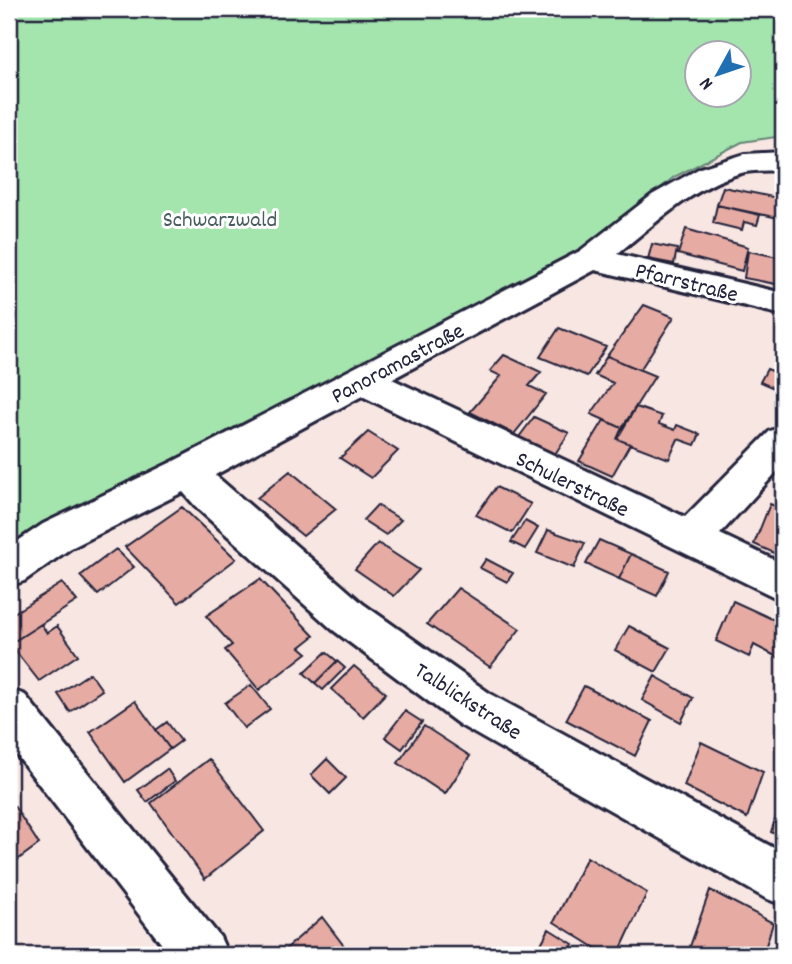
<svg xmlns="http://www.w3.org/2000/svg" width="792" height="964" font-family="Dekko,sans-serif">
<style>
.green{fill:#a4e5ae;stroke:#638474;stroke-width:2;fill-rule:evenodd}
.building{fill:#e6aba3;stroke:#22223b;stroke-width:2}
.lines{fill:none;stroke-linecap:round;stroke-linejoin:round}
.minor-casing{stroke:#22223b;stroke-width:6}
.minor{fill:#fff;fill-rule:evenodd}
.labels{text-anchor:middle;stroke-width:6;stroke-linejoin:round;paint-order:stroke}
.park-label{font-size:23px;fill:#495c5e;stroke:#fff}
.street-label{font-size:23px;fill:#22223b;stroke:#fff}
</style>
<rect width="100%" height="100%" fill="#f8e6e3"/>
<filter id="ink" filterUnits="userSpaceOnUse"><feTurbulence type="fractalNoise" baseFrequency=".0143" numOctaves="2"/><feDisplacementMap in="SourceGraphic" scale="14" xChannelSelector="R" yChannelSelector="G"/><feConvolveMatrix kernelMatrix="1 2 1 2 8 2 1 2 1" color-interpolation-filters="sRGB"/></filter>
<g filter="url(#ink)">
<path class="green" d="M9,9H783V136L742,142L674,177L575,258L178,464L9,557ZM698,52H740V94H698Z"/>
<path class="building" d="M723,187L783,199V219L717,205Z
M717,205L760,215L757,225L744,222L742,230L713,223Z
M686,229L748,247L742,271L678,254Z
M652,244L677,249L674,264L648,259Z
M748,251L783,258L781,285L744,278Z
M644,305L674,317L640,370L607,356Z
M559,328L606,347L587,376L540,357Z
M504,355L541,372L529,386L546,394L514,434L470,412L501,376L490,371Z
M607,356L655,376L622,428L591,414L613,383L595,375Z
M767,369L783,375V392L760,382Z
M636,407L662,416L659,424L675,430L677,425L700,434L695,445L678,439L669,459L617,439Z
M534,417L569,433L555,454L519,437Z
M604,420L622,428L617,439L630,444L612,476L579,461Z
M368,432L398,451L371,478L340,458Z
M290,471L336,509L303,536L257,498Z
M496,487L531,504L512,533L476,515Z
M770,504L783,509V557L754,544Z
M377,505L401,520L386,535L363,520Z
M182,507L236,559L179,603L125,547Z
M525,521L538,528L525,549L511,542Z
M548,530L585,543L574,568L537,553Z
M599,540L631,554L619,579L586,564Z
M378,543L419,570L394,596L355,569Z
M116,549L134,567L98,595L80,576Z
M631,554L669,571L657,596L619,579Z
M486,559L513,573L507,582L480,568Z
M260,579L314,636L300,647L307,653L259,690L225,650L232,645L206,616Z
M62,583L77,601L10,644L9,616Z
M458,588L520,629L490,667L427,624Z
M733,601L783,624V660L754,645L749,657L716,641Z
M41,624L47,633L57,626L78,655L39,681L10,644Z
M629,626L670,648L656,672L615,650Z
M326,652L337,661L315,683L304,673Z
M337,661L345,668L323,690L315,683Z
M354,666L386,693L363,717L331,689Z
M90,673L102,690L70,712L58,694Z
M655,676L693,698L681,722L642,700Z
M251,685L270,709L244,728L225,703Z
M584,686L652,721L635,756L566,720Z
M135,701L170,749L125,782L90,732Z
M405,711L422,722L402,749L385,737Z
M167,722L181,741L170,749L156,730Z
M424,726L470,756L445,794L398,763Z
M701,742L763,772L747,818L684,786Z
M209,759L264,831L205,879L151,803Z
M327,759L346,778L330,794L311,775Z
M167,769L175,781L147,802L138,790Z
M783,795V838L771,832Z
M14,806L39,844L9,866V810Z
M587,857L647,893L618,955H607L554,922Z
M710,890L773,923L763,955H687Z
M322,917L350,954L348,955H279Z
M549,929L573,944L567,955H554L540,946Z"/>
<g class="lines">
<defs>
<path id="minor" d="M783,152V170C771,171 757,170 745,172C696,184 656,223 617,254L783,293V315L595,270L392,379L685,517L770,431L783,427V465L720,534L783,564V601L362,396L215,475L363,604L492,695L783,853V905L765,898L460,725L333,630L198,509L183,492L71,548L24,581L9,586V547L43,524L174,461L580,251L652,195L700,168L745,154Z
M9,689L25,695L220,937L228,955H170L9,745Z"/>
</defs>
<use href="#minor" class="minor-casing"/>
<use href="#minor" class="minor"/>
</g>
</g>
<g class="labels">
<g class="park-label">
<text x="220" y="226">Schwarzwald</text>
</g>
<g class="street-label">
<text transform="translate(687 281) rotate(14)" y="8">Pfarrstraße</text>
<text transform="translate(397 362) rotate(-28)" y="8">Panoramastraße</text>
<text transform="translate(573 483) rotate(26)" y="8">Schulerstraße</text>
<text transform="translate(469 700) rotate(33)" y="8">Talblickstraße</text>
</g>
</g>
<rect width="792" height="964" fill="none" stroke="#fff" stroke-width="35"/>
<rect x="18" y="18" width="757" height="929" fill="none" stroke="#22223b" stroke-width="2.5" filter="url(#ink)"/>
<g transform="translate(718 74) rotate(230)"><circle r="33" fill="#ffffff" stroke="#a7a7b1" stroke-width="2"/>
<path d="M0-5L12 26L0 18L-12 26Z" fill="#1f6fb2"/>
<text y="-10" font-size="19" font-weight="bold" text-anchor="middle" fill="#22223b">N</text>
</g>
</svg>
